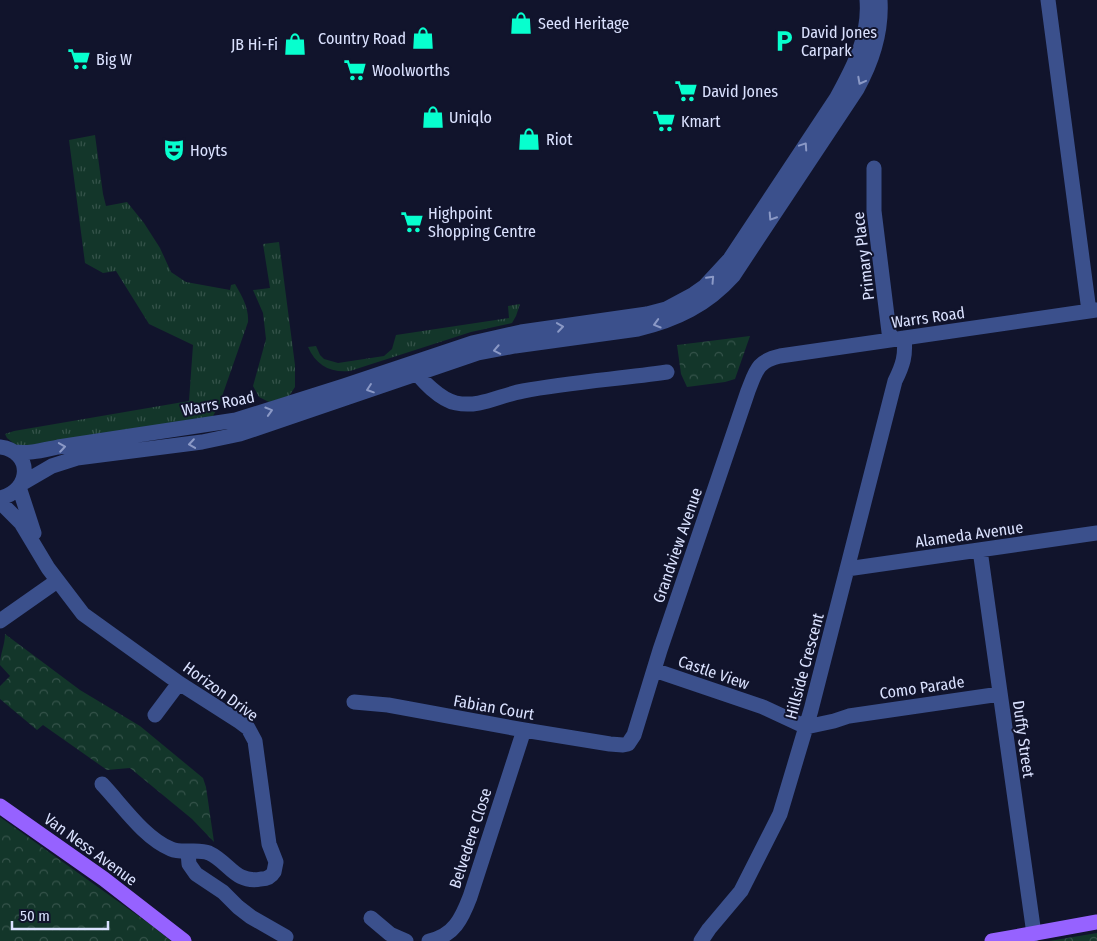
<svg xmlns="http://www.w3.org/2000/svg" width="1097" height="941" font-family="'Fira Sans Condensed',sans-serif">
<style>
.grass{fill:url(#grass-tufts)}
.park{fill:url(#park-crowns)}
.lines{fill:none;stroke-linecap:round;stroke-linejoin:round}
.minor{stroke:#3b508c;stroke-width:15}
.major{stroke:#9662ff;stroke-width:15}
.oneway{stroke:#8b99c6}
.labels{text-anchor:middle;stroke-width:4;stroke-linejoin:round;paint-order:stroke}
.poi-label{font-size:16px;fill:#dbe2ff;stroke:#11142c;text-anchor:start}
.street-label{font-size:16px;fill:#dbe2ff;stroke:#11142c}
</style>
<defs>
<pattern id="grass-tufts" width="24" height="20" patternUnits="userSpaceOnUse" patternTransform="scale(1.25)"><rect width="24" height="20" fill="#13362a"/><path d="M3 7l-1-3M5 7V3M7 7l1-3M15 17l-1-3M17 17v-4M19 17l1-3" fill="none" stroke="#35534a"/></pattern>
<pattern id="park-crowns" width="20" height="18" patternUnits="userSpaceOnUse" patternTransform="scale(1.25)"><rect width="20" height="18" fill="#13362a"/><path d="M2 6a3 3 0 1 1 6 0M12 15a3 3 0 1 1 6 0" fill="none" stroke="#35534a"/></pattern>
</defs>
<rect width="100%" height="100%" fill="#11142c"/>
<path class="grass" d="M95,135L103,194L106,206L127,202L144,223L160,248L171,272L186,282L230,290L231,285L235,284C242,296 249,308 248,322L219,405L213,416L208,419L18,447L7,438L5,434L14,431L189,401L193,345L149,324L116,271L103,273L85,263L69,140Z
M279,242L295,365V387L289,396L269,402L259,397L253,386L266,339L263,313L253,290L270,288L263,244Z
M520,304L516,316L512,323L471,332L350,371C330,373 316,365 308,347L316,346L320,355L324,359L338,363L384,356L392,349L396,335L509,318L508,306Z"/>
<path class="park" d="M750,336L735,379L725,382L687,387L681,374L677,345Z
M5,634L80,690L140,726L203,778L206,787L214,842L192,819L130,768L107,770L43,725L37,730L0,699V686L10,676L0,665C0,654 5,645 5,634Z
M0,817L151,925L171,941H0Z
M1097,933V941H1049Z"/>
<g class="lines">
<path class="minor" d="M1048,0L1089,311
M874,168V211L890,340
M413,367C420,380 441,400 456,403C480,408 500,395 523,391C570,382 619,379 667,372
M0,447C33,451 32,491 0,498
M14,452C30,454 43,450 58,447L236,420L344,386L472,343L521,332L647,314L666,309L694,294L704,287L730,259L836,99C853,68 870,37 867,0
M21,484L52,466L77,458L202,442L240,434L478,353L515,346L638,329C676,320 707,305 733,276L857,89C872,62 882,32 880,0
M19,487L34,533
M0,502L21,523L48,568L83,614L179,683L240,722L248,728L255,741L269,844L276,862L274,872C271,877 267,879 261,879C235,884 229,862 209,853C197,848 183,854 171,849C144,838 122,805 102,784
M980,550L1034,934
M847,569L1097,533
M0,621L57,581
M654,670L763,707L806,727L834,721L849,716L1000,694
M354,702L388,705L524,730L610,744L623,745L628,744L634,735L660,650L748,391C756,371 757,361 780,356L1097,310
M155,715L179,683
M188,852L189,864L196,874L223,892L238,907L251,917L286,937
M371,918L390,934L406,941
M429,941C454,936 462,918 470,897L524,730
M701,941L709,929L741,891L780,814L811,710L895,381C903,365 906,355 904,338"/>
<path class="major" d="M0,806L104,879L184,941
M992,941L1097,922"/>
</g>
<defs><path id="oneway-chevron" d="M-2-3.5L2.5 0L-2 3.5" fill="none" stroke-width="1.6" stroke-linecap="round" stroke-linejoin="round" transform="scale(1.25)"/></defs>
<g class="oneway">
<use href="#oneway-chevron" transform="translate(861 81) rotate(118)"/>
<use href="#oneway-chevron" transform="translate(804 146) rotate(-56)"/>
<use href="#oneway-chevron" transform="translate(772 217) rotate(123)"/>
<use href="#oneway-chevron" transform="translate(711 279) rotate(-47)"/>
<use href="#oneway-chevron" transform="translate(657 324) rotate(164)"/>
<use href="#oneway-chevron" transform="translate(560 327) rotate(-8)"/>
<use href="#oneway-chevron" transform="translate(497 350) rotate(169)"/>
<use href="#oneway-chevron" transform="translate(370 389) rotate(161)"/>
<use href="#oneway-chevron" transform="translate(269 411) rotate(-17)"/>
<use href="#oneway-chevron" transform="translate(192 444) rotate(172)"/>
<use href="#oneway-chevron" transform="translate(62 447) rotate(-9)"/>
</g>
<defs>
<symbol id="shop-bare" viewBox="-9 -9 18 18"><path d="M-5-2.5h2.3a2.7 3.5 0 0 1 5.4 0H5L5.5 6h-11ZM-1.5-2.5h3a1.5 2.3 0 0 0-3 0Z" fill="#07ffce" stroke="#11142c" stroke-width="2.5" paint-order="stroke"/></symbol>
<symbol id="parking-bare" viewBox="-9 -9 18 18"><path d="M-3.5-5.5H1a3.5 3.5 0 0 1 0 7H-1V5.5H-3.5ZM-1-3.4V-.6H.8a1.4 1.4 0 0 0 0-2.8Z" fill="#07ffce" stroke="#11142c" stroke-width="2.5" paint-order="stroke"/></symbol>
<symbol id="supermarket-bare" viewBox="-9 -9 18 18"><path d="M-6-5.5h2.5l.6 2H6L4.5 2H-2.5L-4.4-4H-6ZM-1.5 3.2a1.3 1.3 0 1 0 .1 0ZM3 3.2a1.3 1.3 0 1 0 .1 0Z" fill="#07ffce" stroke="#11142c" stroke-width="2.5" paint-order="stroke"/></symbol>
<symbol id="theatre-bare" viewBox="-9 -9 18 18"><path d="M-5-5.5Q0-4 5-5.5V0Q5 5 0 6Q-5 5-5 0ZM-3.3-2.5H-1v1.5H-3.3ZM1-2.5H3.3v1.5H1ZM-2.8 1Q0 5.5 2.8 1Z" fill="#07ffce" stroke="#11142c" stroke-width="2.5" paint-order="stroke"/></symbol>
</defs>
<g fill-rule="evenodd">
<use href="#shop-bare" x="505" y="7" width="32" height="32"/>
<use href="#shop-bare" x="407" y="22" width="32" height="32"/>
<use href="#parking-bare" x="768" y="25" width="32" height="32"/>
<use href="#shop-bare" x="279" y="28" width="32" height="32"/>
<use href="#supermarket-bare" x="63" y="43" width="32" height="32"/>
<use href="#supermarket-bare" x="339" y="54" width="32" height="32"/>
<use href="#supermarket-bare" x="670" y="75" width="32" height="32"/>
<use href="#shop-bare" x="417" y="101" width="32" height="32"/>
<use href="#supermarket-bare" x="648" y="105" width="32" height="32"/>
<use href="#shop-bare" x="513" y="123" width="32" height="32"/>
<use href="#theatre-bare" x="158" y="134" width="32" height="32"/>
<use href="#supermarket-bare" x="396" y="206" width="32" height="32"/>
</g>
<g class="labels">
<g class="poi-label">
<text x="538" y="29">Seed Heritage</text>
<text x="801" y="38">David Jones<tspan x="801" dy="18">Carpark</tspan></text>
<text x="406" y="44" text-anchor="end">Country Road</text>
<text x="278" y="50" text-anchor="end">JB Hi-Fi</text>
<text x="96" y="65">Big W</text>
<text x="372" y="76">Woolworths</text>
<text x="702" y="97">David Jones</text>
<text x="449" y="123">Uniqlo</text>
<text x="681" y="127">Kmart</text>
<text x="546" y="145">Riot</text>
<text x="190" y="156">Hoyts</text>
<text x="428" y="219">Highpoint<tspan x="428" dy="18">Shopping Centre</tspan></text>
</g>
<g class="street-label">
<text transform="translate(863 256) rotate(-97)" y="6">Primary Place</text>
<text transform="translate(928 317) rotate(-8)" y="6">Warrs Road</text>
<text transform="translate(218 403) rotate(-11)" y="6">Warrs Road</text>
<text transform="translate(969 534) rotate(-8)" y="6">Alameda Avenue</text>
<text transform="translate(677 545) rotate(-71)" y="6">Grandview Avenue</text>
<text transform="translate(804 666) rotate(-75)" y="6">Hillside Crescent</text>
<text transform="translate(714 672) rotate(19)" y="6">Castle View</text>
<text transform="translate(922 687) rotate(-8)" y="6">Como Parade</text>
<text transform="translate(221 691) rotate(36)" y="6">Horizon Drive</text>
<text transform="translate(494 707) rotate(10)" y="6">Fabian Court</text>
<text transform="translate(1024 739) rotate(82)" y="6">Duffy Street</text>
<text transform="translate(470 838) rotate(-72)" y="6">Belvedere Close</text>
<text transform="translate(91 849) rotate(36)" y="6">Van Ness Avenue</text>
</g>
</g>
<path d="M12 921v8h96v-8" fill="none" stroke="#dbe2ff" stroke-width="2.5"/>
<text x="20" y="921" font-size="15" fill="#dbe2ff" stroke="#11142c" stroke-width="4" paint-order="stroke">50 m</text>
</svg>
